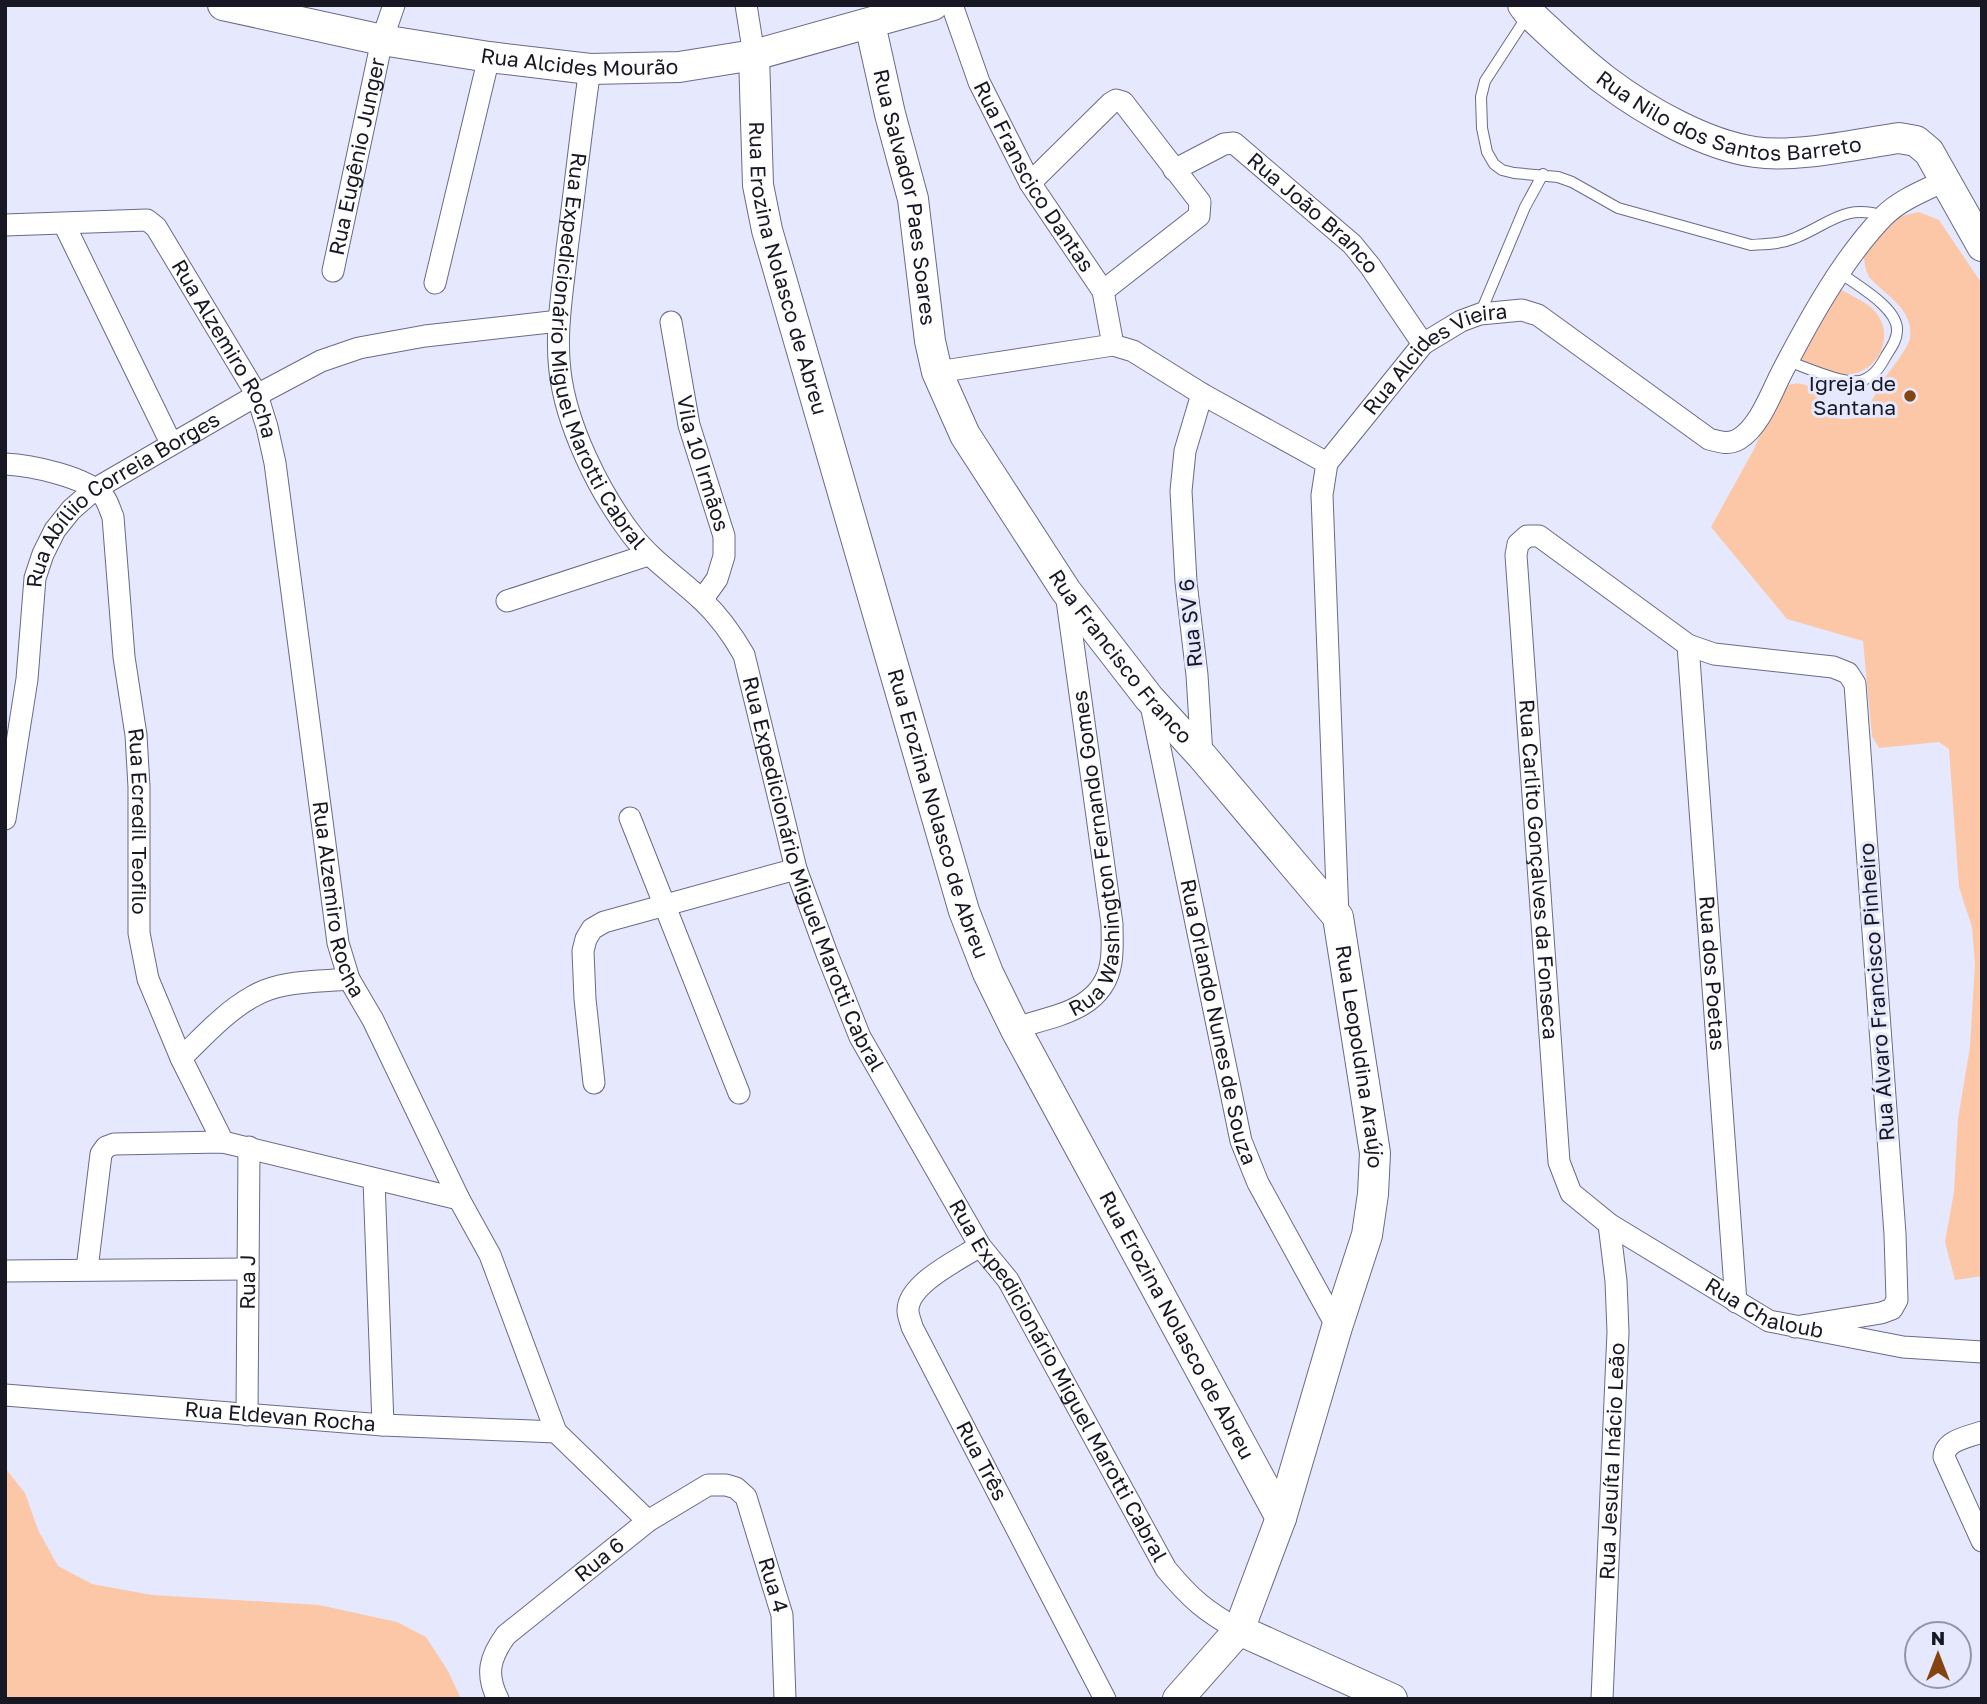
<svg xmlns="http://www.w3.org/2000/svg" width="1987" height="1704" font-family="'Golos Text',sans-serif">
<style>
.green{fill:#fcc7a7}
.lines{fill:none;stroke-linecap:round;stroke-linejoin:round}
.lane-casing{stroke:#686b89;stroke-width:12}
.street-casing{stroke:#686b89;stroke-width:23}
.secondary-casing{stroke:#686b89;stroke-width:32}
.lane{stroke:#fff;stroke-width:10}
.street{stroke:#fff;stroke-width:21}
.secondary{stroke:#fff;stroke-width:30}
.poi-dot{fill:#85440f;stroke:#e6e8fd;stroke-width:2.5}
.labels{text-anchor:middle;stroke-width:6;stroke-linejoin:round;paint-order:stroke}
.street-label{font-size:21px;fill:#171824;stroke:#e6e8fd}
.poi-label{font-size:21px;fill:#171824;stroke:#e6e8fd;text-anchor:end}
</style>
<rect width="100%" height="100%" fill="#e6e8fd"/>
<path class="green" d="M1919,212L1939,220L1982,284V1276L1955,1280L1945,1242L1954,1192L1958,1119L1970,1047L1975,964L1972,927L1959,887L1949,749L1939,742L1879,748L1872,736L1863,641L1787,619L1711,527L1753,451L1783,387C1825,370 1814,422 1846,419C1851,419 1857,417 1861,413C1871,405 1878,389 1885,378C1891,369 1909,347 1910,338C1914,309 1886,296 1870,278C1865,271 1864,261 1864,253L1898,217Z
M1840,289C1853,297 1871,303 1879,317C1893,340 1877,371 1851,374C1834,376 1814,365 1799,359Z
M5,1468L25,1493L38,1530L58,1566L92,1584L152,1595L319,1605L397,1622L426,1637L448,1671L461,1699H5Z"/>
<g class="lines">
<defs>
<path id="lane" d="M1528,15L1485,81L1481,97L1482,128L1487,152L1494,164L1502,170L1514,173L1558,177L1572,182L1618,208L1751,245C1766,244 1781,244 1795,238C1830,224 1844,203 1884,216
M1480,314L1525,207L1543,174
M1787,361C1806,367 1841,384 1860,381C1873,378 1880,367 1886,356C1891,348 1897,340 1897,331C1899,308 1856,285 1839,272"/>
<g id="street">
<path d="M746,5L754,55"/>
<path id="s1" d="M952,5L979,82L1030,183L1103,291L1113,345"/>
<path id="s2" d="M590,69C581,129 575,189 567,249C563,289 555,331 560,371C566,425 599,492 632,535C652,561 679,578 702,600C719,616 732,634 744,655L796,869L827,954L860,1037L980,1246L1008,1280L1166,1569C1191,1599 1205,1611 1239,1630"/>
<path id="s3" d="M1174,170L1224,144L1234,143L1352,244L1370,266L1423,344"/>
<path d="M1030,183L1111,103L1116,100L1123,102L1200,202L1199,216L1103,291"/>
<path d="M64,224L171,443"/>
<path id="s4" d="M5,225L147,220L156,227L257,395L267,427L275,463L338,943L349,979L373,1020L459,1199L490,1255L556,1432L648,1521"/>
<path id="s5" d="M333,271L382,40L394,5"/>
<path d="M435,283L489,57"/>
<path id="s6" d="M671,322L689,425L724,536V556L717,579L702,600"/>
<path id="s7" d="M937,372L1113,345L1133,351L1202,394L1327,463L1423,344L1461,321L1480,314L1522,310L1538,315L1709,439C1720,442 1729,445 1739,439C1760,426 1771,393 1782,372C1809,320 1843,258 1884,216C1900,200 1923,191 1944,181"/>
<path d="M1327,463L1322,495L1338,917"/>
<path id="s8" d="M5,464C30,465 88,477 104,497C108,502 110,510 113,517L124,657L136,735L139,787V933L148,979L181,1058L223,1142"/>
<path d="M507,601L648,555"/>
<path id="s9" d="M1688,645L1736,1302"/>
<path id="s10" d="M1150,700L1241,1141L1258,1183L1337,1327"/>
<path d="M1202,756L1197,675L1186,582L1181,491L1185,451L1202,394"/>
<path d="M630,818L739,1093"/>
<path id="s11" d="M5,819L27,679L35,578L43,554L55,530L71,510L95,489L257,395L321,361L359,348L425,336L559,321"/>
<path id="s12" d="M1015,1028C1054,1016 1104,1010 1111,962C1113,950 1112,936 1112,924L1066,593"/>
<path d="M181,1058C203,1037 225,1012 252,997C279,980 318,982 349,979"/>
<path d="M594,1083L585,999L583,951L586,939L592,929L604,922L796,869"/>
<path d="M374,1180L383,1425"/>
<path id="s13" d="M980,1246C960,1259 907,1284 908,1311C908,1316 911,1322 912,1327L1105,1699"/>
<path d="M87,1269L101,1154L106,1147L114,1144L223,1142L459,1199"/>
<path d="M5,1271L248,1269"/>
<path id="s14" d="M1795,1327L1881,1313L1892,1309L1897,1300L1895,1234L1855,684L1848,673L1833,667L1714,654L1688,645L1539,536H1527L1518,544L1516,555L1559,1162L1571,1193L1609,1224L1769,1321L1903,1347L1982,1352"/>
<path id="s15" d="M5,1395L383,1425L556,1432"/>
<path id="s16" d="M247,1415L249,1147"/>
<path d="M1982,1432C1968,1437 1945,1440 1944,1457L1982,1541"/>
<path id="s17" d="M498,1699C485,1674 490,1657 506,1635L648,1521L708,1485H726L736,1488L746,1497L782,1615L785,1699"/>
<path id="s18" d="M1602,1699L1618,1332L1616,1281L1609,1224"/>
</g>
<g id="secondary">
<path id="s19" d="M223,5L382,40L489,57L590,69L679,67L754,55L933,5"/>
<path id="s20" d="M1523,5L1529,13C1554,36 1579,61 1606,81C1646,111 1705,145 1755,152C1797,158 1857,144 1899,138L1916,141L1929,152L1982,246"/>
<path id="s21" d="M870,24L890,114L913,199L930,341L937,372L965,435L1066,591L1149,698L1202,756L1338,917L1375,1153L1373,1194L1367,1235L1337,1327L1281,1518L1239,1630L1178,1699"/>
<path id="s22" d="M754,55L758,185L767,230L964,911L988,973L1015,1028L1281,1518"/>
<path d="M1239,1630L1392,1699"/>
</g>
</defs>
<use href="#lane" class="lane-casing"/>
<use href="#street" class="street-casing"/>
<use href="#secondary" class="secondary-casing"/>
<use href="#lane" class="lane"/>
<use href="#street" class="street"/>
<use href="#secondary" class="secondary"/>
</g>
<circle class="poi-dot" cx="1910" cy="396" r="7"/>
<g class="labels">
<g class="street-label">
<text dy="7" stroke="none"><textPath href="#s19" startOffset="362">Rua Alcides Mourão</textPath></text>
<text dy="7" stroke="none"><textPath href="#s20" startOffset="245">Rua Nilo dos Santos Barreto</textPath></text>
<text dy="7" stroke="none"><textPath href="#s5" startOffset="117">Rua Eugênio Junger</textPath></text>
<text dy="7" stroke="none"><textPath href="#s1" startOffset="191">Rua Franscico Dantas</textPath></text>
<text dy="7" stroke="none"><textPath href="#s21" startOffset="177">Rua Salvador Paes Soares</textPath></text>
<text dy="7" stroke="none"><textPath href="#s3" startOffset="172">Rua João Branco</textPath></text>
<text dy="7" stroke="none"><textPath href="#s22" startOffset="217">Rua Erozina Nolasco de Abreu</textPath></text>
<text dy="7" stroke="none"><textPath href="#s2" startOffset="292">Rua Expedicionário Miguel Marotti Cabral</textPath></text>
<text dy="7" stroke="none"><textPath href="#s4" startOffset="294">Rua Alzemiro Rocha</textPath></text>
<text dy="7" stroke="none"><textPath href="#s7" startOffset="578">Rua Alcides Vieira</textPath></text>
<text dy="7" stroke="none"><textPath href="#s6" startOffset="145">Vila 10 Irmãos</textPath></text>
<text dy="7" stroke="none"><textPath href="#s11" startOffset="364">Rua Abíliio Correia Borges</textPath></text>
<text transform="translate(1191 623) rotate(-96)" y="7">Rua SV 6</text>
<text dy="7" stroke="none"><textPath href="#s21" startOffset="695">Rua Francisco Franco</textPath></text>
<text dy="7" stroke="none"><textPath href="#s22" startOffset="784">Rua Erozina Nolasco de Abreu</textPath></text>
<text dy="7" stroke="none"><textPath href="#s8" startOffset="434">Rua Ecredil Teofilo</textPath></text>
<text dy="7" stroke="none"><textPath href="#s12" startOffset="228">Rua Washington Fernando Gomes</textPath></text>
<text dy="7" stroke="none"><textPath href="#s14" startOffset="1438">Rua Carlito Gonçalves da Fonseca</textPath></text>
<text dy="7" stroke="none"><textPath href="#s2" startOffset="880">Rua Expedicionário Miguel Marotti Cabral</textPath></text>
<text dy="7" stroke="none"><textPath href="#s4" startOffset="861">Rua Alzemiro Rocha</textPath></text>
<text dy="7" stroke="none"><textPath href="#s9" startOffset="329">Rua dos Poetas</textPath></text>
<text transform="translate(1877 992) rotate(-94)" y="7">Rua Álvaro Francisco Pinheiro</text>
<text dy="7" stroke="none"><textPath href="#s10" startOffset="329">Rua Orlando Nunes de Souza</textPath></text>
<text dy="7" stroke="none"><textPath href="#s21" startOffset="1176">Rua Leopoldina Araújo</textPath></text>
<text dy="7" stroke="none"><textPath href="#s16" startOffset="133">Rua J</textPath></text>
<text dy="7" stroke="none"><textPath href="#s14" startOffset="1992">Rua Chaloub</textPath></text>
<text dy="7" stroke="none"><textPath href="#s22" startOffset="1351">Rua Erozina Nolasco de Abreu</textPath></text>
<text dy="7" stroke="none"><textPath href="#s2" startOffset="1447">Rua Expedicionário Miguel Marotti Cabral</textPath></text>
<text dy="7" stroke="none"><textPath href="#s15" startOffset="276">Rua Eldevan Rocha</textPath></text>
<text dy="7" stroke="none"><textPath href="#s13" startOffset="268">Rua Três</textPath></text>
<text dy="7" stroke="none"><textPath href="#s18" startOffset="238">Rua Jesuíta Inácio Leão</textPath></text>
<text dy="7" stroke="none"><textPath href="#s17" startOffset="189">Rua 6</textPath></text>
<text dy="7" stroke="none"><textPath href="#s17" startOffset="455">Rua 4</textPath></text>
</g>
<g class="poi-label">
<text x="1896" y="391">Igreja de<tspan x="1896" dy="24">Santana</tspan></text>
</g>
</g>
<rect width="1987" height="1704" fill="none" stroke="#171824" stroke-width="14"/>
<g transform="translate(1938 1655)"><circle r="33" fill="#e6e8fd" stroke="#9395a6" stroke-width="2"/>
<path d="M0-5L12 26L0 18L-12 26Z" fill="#85440f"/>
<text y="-10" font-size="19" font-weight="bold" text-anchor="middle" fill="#171824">N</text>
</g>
</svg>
